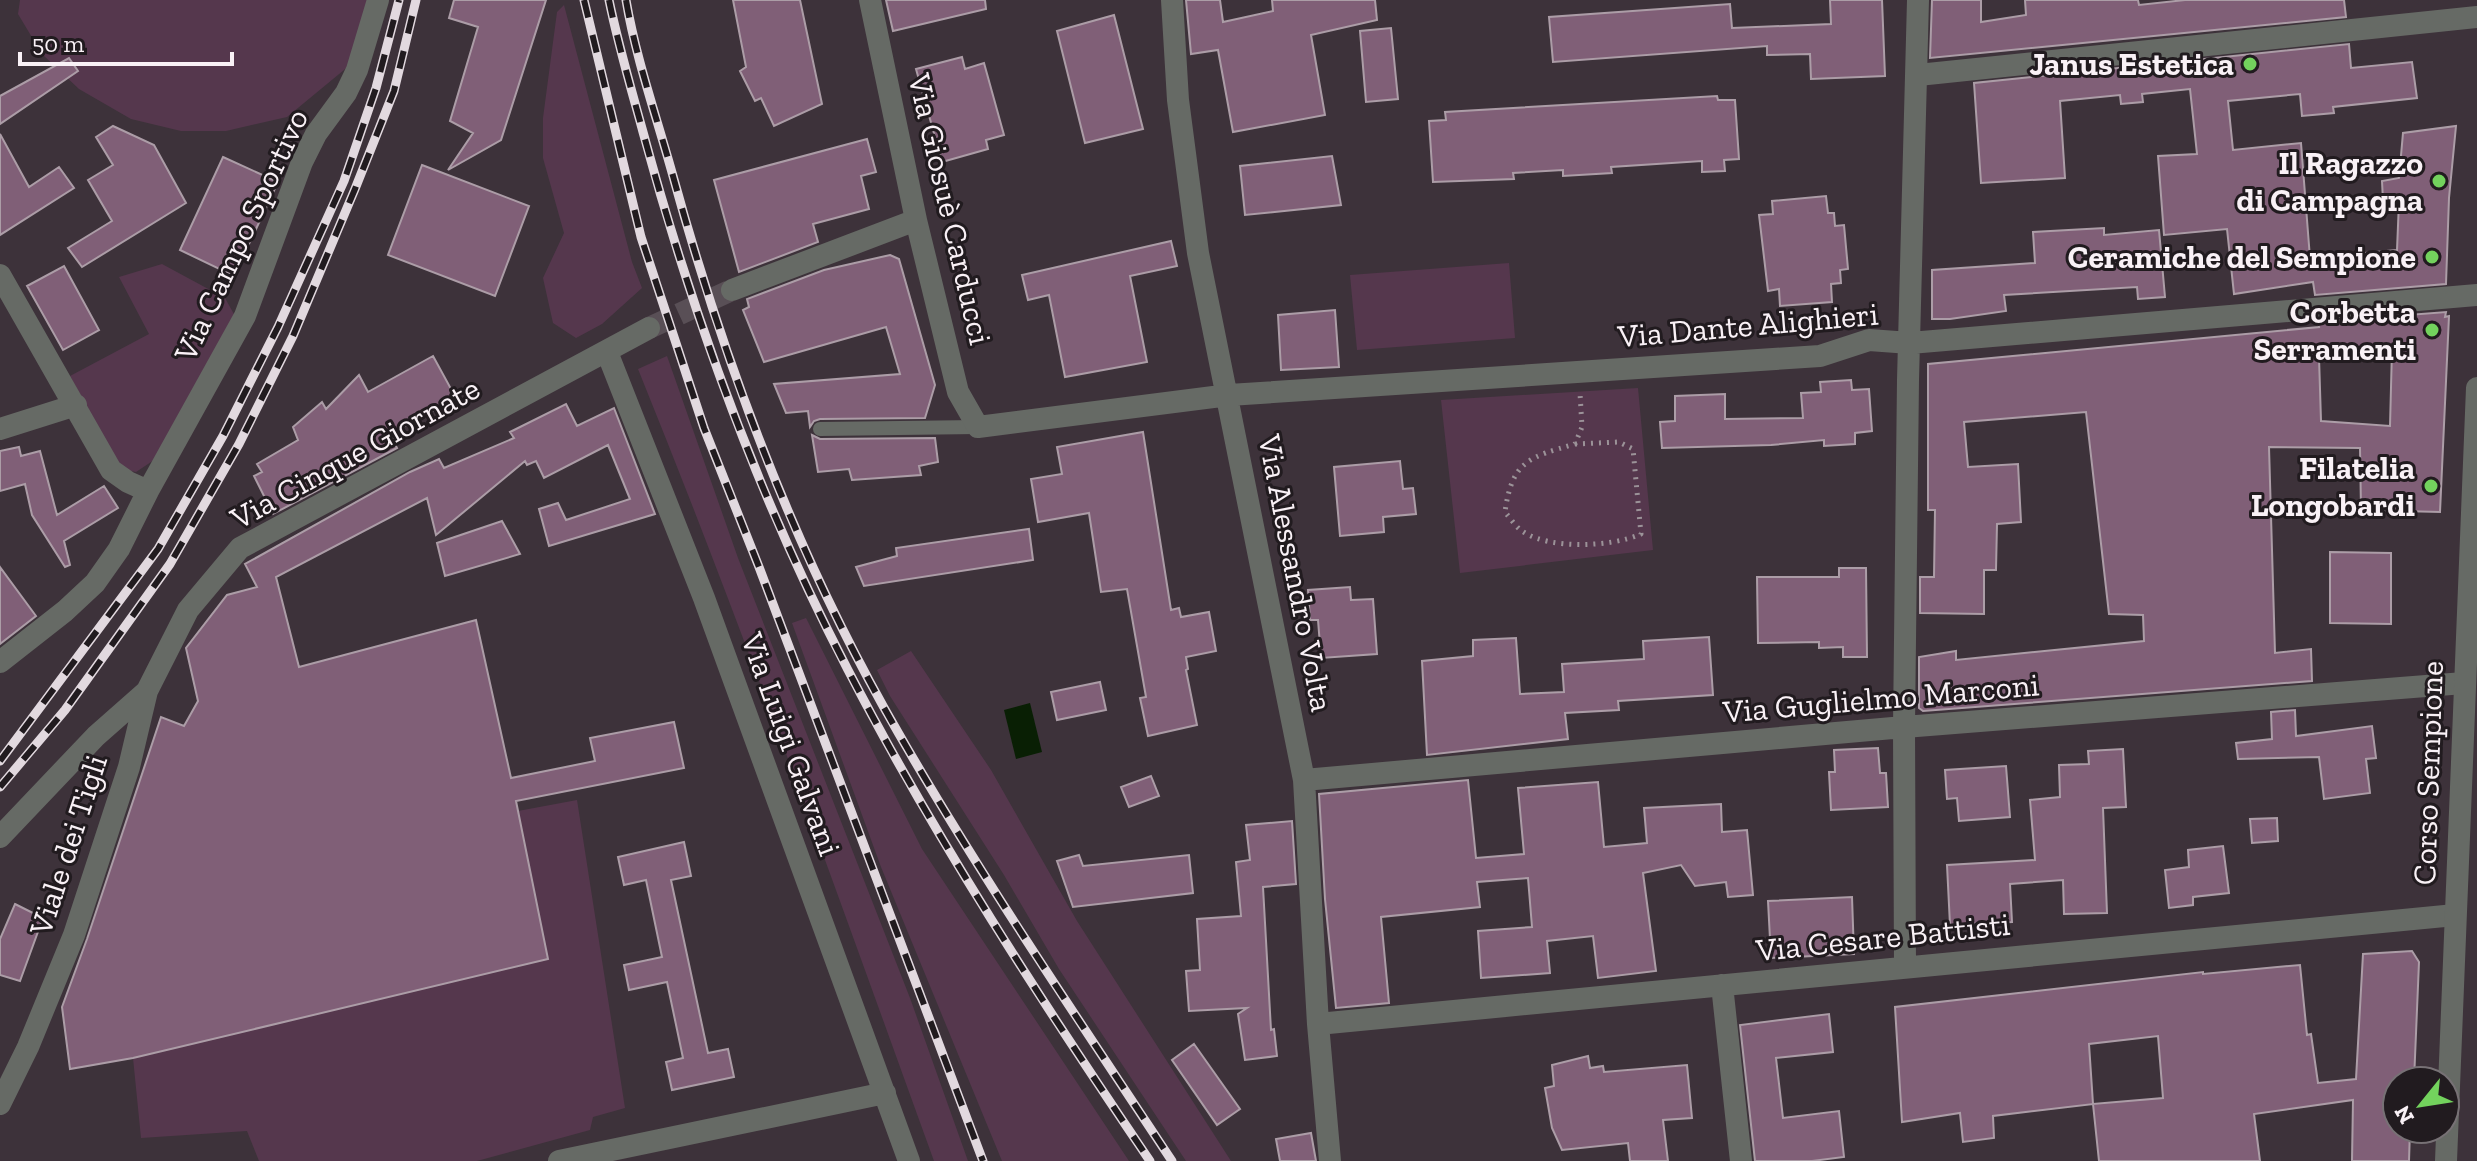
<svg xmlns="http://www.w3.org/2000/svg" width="2477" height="1161" font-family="'Zilla Slab',serif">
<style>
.green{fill:#55374d}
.water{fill:#091f04}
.building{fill:#805f77;stroke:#ac9da7;stroke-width:2;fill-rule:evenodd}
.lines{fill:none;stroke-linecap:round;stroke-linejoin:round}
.minor-tunnel{stroke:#594f56;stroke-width:22;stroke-dasharray:22 11;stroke-linecap:butt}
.path{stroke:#9c9399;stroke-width:5;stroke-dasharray:2 6;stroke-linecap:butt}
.service{stroke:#666a65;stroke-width:14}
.minor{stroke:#666a65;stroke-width:22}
.tertiary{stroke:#666a65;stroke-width:22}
.rail-casing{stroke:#e2d9df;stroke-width:9}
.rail{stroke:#211b1f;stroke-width:6;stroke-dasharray:18;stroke-linecap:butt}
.poi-dot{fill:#73d25d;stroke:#211b1f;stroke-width:3}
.labels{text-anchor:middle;stroke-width:6;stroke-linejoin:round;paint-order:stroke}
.poi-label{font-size:32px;font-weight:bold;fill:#f9f1f6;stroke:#211b1f;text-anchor:end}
.street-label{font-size:32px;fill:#f9f1f6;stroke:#211b1f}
</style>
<rect width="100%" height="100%" fill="#3d323a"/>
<path class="green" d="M20,0H369L350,65L287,117L226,131H181L131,119L79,89L42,54L18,14Z
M564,5L632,262L642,288L602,324L576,338L553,323L543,278L564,233L543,158V118L557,12Z
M1509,263L1515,338L1357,350L1350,275Z
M162,264L225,298L235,316L154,460L136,472L121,469L70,376L149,334L119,277Z
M667,356L738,558L910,998L968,1161H934C838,896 744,630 638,369Z
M1638,388L1653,550L1460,573L1441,400Z
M806,618L922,849L1129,1161H1002L881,867L792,623Z
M911,651L991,770L1077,921L1231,1161H1186L1059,969L1004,875L890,696L877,670Z
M577,800L625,1108L593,1117L590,1130L477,1161H259L247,1131L141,1138L133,1058L547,958L518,811Z"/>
<path class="water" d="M1030,703L1042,752L1016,759L1004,710Z"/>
<path class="building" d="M454,0H546L501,140L448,170L473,133L450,121L478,27L449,18Z
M733,0H800L822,104L774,126L761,98L755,101L740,71L746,67Z
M886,0H985L986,9L893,31Z
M1186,0H1220L1223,22L1273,11L1272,0H1375L1377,20L1311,35L1325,115L1233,132L1218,50L1191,54Z
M1830,0H1882L1885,76L1811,79L1810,54L1767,55V46L1553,62L1549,17L1730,4L1732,28L1831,24Z
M1932,0H1981V22L2026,15L2025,0H2138L2139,5L2185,0H2344L2346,17L1930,58Z
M1114,15L1143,129L1085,143L1057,31Z
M1391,28L1398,99L1366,102L1360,31Z
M2349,44L2351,68L2412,62L2417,98L2333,107L2334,113L2302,116L2300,94L2228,101L2233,150L2301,143L2310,258L2397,250L2399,201H2383L2382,181L2399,178L2403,133L2456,126L2449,198L2446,284L2315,295L2313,282L2234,294L2227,229L2164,235L2158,156L2197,154L2190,89L2142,94L2143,102L2121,104L2120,95L2060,101L2065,178L1981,183L1974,83Z
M962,57L965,69L984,63L1004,135L986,140L988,149L942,162L916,69Z
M69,58L78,71L0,124V96Z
M1717,96L1718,100H1735L1739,159L1724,160L1725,171L1702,172V161L1611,167L1612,173L1563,176V170L1513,173L1514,179L1433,182L1429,121L1446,120L1445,112Z
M113,126L154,145L186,203L82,267L68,248L112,221L88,180L113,165L96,137Z
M0,134L29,187L59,167L74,188L0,235Z
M867,139L876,172L861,176L869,209L813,224L818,242L739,272L714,180Z
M1332,156L1341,205L1245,215L1240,166Z
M223,157L278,182L234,276L180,250Z
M422,165L529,206L495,296L388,255Z
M1826,196L1828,213H1834L1835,226L1844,225L1848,269L1840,270L1841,283L1831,284L1832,302L1780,306L1779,289L1768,291L1759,215L1773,214L1772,201Z
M2104,228V235L2159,230L2165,297L2138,299L2137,287L2004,295L2006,311L1950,319H1932V270L2035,263L2033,232Z
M1171,241L1177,266L1130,276L1147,362L1065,377L1049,295L1028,300L1022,275Z
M890,255L899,259L935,385L925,418L820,419L814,421L810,427L808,411L786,413L774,384L900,374L886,327L764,362L743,310L749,307L747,299L824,270Z
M64,266L99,330L63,350L27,286Z
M1335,310L1339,367L1281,370L1278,315Z
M2446,312L2445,317L2449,316L2440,512L2361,510L2360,448L2269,447L2275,653L2311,649L2312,681L1923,711L1919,708V657L1956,651V660L2144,641L2143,615L2109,614L2086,412L1964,422L1968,467L2018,464L2021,522L1997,524L1996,570H1984V614L1920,613V577H1934L1935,510H1928V364L2319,327L2318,322ZM2392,349L2390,426L2321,421L2319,357Z
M433,356L456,398L390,434L397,448L273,514L254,476L262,472L257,464L298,440L293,427L322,402L326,409L359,375L368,392Z
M1851,380L1852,390L1869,389L1872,431L1855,433V444L1824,446V440L1771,445L1662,448L1660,422L1675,421V396L1725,394V419L1803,418L1801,393L1821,392L1820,382Z
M566,404L577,426L614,408L655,514L549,546L539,509L558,503L566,520L630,499L608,445L544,478L536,461L527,465L525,461L436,535L427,498L276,577L299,667L476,620L511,778L595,761L590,738L674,722L684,768L516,801L548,959L133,1058L70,1069L62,1007L87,939L161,717L184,726L198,701L186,648L227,595L257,587L245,564L410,472L439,459L444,468L514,438L510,432Z
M1143,432L1171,610L1179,608L1181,617L1209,612L1216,651L1186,657L1188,669L1186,670L1197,725L1148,736L1140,698L1146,697L1127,589L1101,592L1089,513L1038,522L1031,479L1062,474L1057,447Z
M812,435L820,439L935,438L938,462L919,466L921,475L852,480L849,469L818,472Z
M19,447L21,456L40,451L57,515L104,486L118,508L64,541L70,565L65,567L32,515L25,484L0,491V451Z
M1400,461L1403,489L1413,488L1416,514L1383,517L1384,532L1340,536L1334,467Z
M502,521L520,554L445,576L437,543Z
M1029,529L1033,560L864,586L856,567L897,556L896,548Z
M2330,552L2391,553V624L2330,623Z
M0,567L36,616L0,644Z
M1839,568H1866L1867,657H1843V647L1819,648V642L1758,643L1757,577H1839Z
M1350,587L1351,600L1373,599L1377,654L1321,658L1318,620H1310L1308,590Z
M1709,637L1713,695L1618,701L1619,710L1565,713L1568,739L1427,755L1422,661L1473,656V640L1516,638L1520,694L1564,692L1562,664L1644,659L1643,641Z
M1100,682L1106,710L1057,720L1051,692Z
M2295,710L2296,736L2372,726L2376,758L2366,759L2370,793L2324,799L2319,757L2238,759L2236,743L2272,739L2271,712Z
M1878,748L1880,773H1886L1888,807L1831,810L1829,772H1835L1834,750Z
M2123,749L2126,807L2103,808L2107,913L2064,914L2063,880L2010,884L2012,922L1950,925L1947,865L2035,860L2030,800L2060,797L2059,765L2089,764L2088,751Z
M2006,766L2010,817L1959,821L1957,798L1947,799L1945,770Z
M1151,776L1159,796L1129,807L1121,787Z
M1468,780L1476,858L1524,854L1518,788L1598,782L1604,847L1647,843L1644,808L1721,804L1722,832L1747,830L1753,895L1728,897L1726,882L1695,886L1681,865L1643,873L1656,971L1598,978L1593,936L1547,941L1550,973L1481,978L1478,931L1532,927L1528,878L1477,882L1480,907L1381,917L1389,1003L1336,1008L1325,899L1319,794Z
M2277,818L2278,841L2252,843L2250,819Z
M1292,821L1296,884L1263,887L1271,1030L1274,1029L1277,1056L1245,1060L1238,1014L1247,1008L1189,1011L1186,971L1200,970L1197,919L1241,916L1236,862L1250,860L1246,825Z
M684,842L691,876L671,880L708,1053L728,1049L734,1077L672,1090L666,1062L683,1058L667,982L629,990L624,965L662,957L646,880L624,885L618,857Z
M2223,846L2229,893L2193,897V905L2169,908L2165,870L2189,867L2188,850Z
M1079,855L1083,866L1189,855L1193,893L1073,907L1057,861Z
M1852,897L1854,954L1771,958L1768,901Z
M15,904L43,918L20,981L0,975V939Z
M2412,951L2419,962L2414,1081H2397V1129H2410L2409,1161H2352L2353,1100L2254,1114L2260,1161H2099L2093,1104L1993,1116L1994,1138L1963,1142L1960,1113L1902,1122L1895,1007L2203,972V974L2300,965L2307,1035L2311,1034L2318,1083L2356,1079L2363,954ZM2158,1036L2163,1098L2093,1104L2089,1044Z
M1829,1014L1833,1052L1776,1058L1783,1118L1839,1111L1844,1157L1812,1161H1755L1740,1025Z
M1194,1044L1240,1109L1217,1125L1172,1060Z
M1588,1056L1590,1068L1603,1066L1604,1072L1687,1065L1692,1118L1663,1120L1668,1161H1630L1628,1143L1562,1150L1552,1128L1545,1088L1554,1086L1552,1065Z
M1311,1133L1316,1161H1280L1276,1139Z"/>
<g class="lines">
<path class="minor-tunnel" d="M649,328L732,290"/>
<path class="path" d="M1575,444L1619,442L1633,449L1641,534C1612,547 1549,550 1522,531C1516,527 1510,518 1505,512C1512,461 1529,457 1575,444L1582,427L1580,393"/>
<path class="service" d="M820,429L978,427"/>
<path class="minor" d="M870,0L916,220L958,392L978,427L1229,395L1820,356L1869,340L1910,343L2477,295
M1172,0L1178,100L1198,253L1304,780L1318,1024L1330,1161
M1918,75L2477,17
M0,275L111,470L128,482L148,491
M732,290L916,220
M607,352L704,598L909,1161
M0,429L76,405
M0,662L65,611L95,583L119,549L148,491L245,316L302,162L316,134L346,93L357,70L378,0
M1304,780L1904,727L2464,683
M0,837L96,736L147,691
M1905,966L1904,727L1908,380L1918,0
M1722,985L1741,1161
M1318,1024L2455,915
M0,1104L28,1047L74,935L129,767L147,691L188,610L240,548L649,328
M559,1161L885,1093"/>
<path class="tertiary" d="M2446,1161L2477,388"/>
<defs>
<path id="rail" d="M584,0L641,237L704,428L759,567L983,1161
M609,0C618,44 631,88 643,132C693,317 759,499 848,670C936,840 1042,1002 1150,1161
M626,0C636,59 657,118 673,176C726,369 798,560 899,734C983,880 1079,1020 1172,1161
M0,761L158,549L223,436L278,327L344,181L376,88L399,0
M0,787L65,710L170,564L239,444L293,336L355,189L394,91L416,0"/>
</defs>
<use href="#rail" class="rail-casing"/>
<use href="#rail" class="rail"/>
</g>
<g class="poi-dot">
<circle cx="2250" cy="64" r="8"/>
<circle cx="2439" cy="181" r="8"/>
<circle cx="2432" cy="257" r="8"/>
<circle cx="2432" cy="330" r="8"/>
<circle cx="2431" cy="486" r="8"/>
</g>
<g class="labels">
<g class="poi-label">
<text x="2234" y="75">Janus Estetica</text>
<text x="2423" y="174">Il Ragazzo<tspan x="2423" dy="37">di Campagna</tspan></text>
<text x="2416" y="268">Ceramiche del Sempione</text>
<text x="2416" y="323">Corbetta<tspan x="2416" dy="37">Serramenti</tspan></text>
<text x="2415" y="479">Filatelia<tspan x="2415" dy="37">Longobardi</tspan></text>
</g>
<g class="street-label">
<text transform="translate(950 209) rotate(77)" y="11">Via Giosuè Carducci</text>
<text transform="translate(241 235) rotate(-65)" y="11">Via Campo Sportivo</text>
<text transform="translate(1748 325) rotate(-5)" y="11">Via Dante Alighieri</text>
<text transform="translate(355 453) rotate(-29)" y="11">Via Cinque Giornate</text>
<text transform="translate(1296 573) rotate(79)" y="11">Via Alessandro Volta</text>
<text transform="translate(1881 698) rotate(-5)" y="11">Via Guglielmo Marconi</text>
<text transform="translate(791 744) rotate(70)" y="11">Via Luigi Galvani</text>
<text transform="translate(2428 773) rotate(-88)" y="11">Corso Sempione</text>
<text transform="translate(68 845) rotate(-72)" y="11">Viale dei Tigli</text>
<text transform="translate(1883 937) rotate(-6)" y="11">Via Cesare Battisti</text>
</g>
</g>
<g transform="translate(2421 1105) rotate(240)"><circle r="38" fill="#211b1f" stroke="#777175" stroke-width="2"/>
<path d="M0-6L14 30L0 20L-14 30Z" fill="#73d25d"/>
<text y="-12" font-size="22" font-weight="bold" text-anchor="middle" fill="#f9f1f6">N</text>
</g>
<path d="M20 52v12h212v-12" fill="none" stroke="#f9f1f6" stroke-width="4"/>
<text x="32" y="52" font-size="24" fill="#f9f1f6" stroke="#211b1f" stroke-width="6" paint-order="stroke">50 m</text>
</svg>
